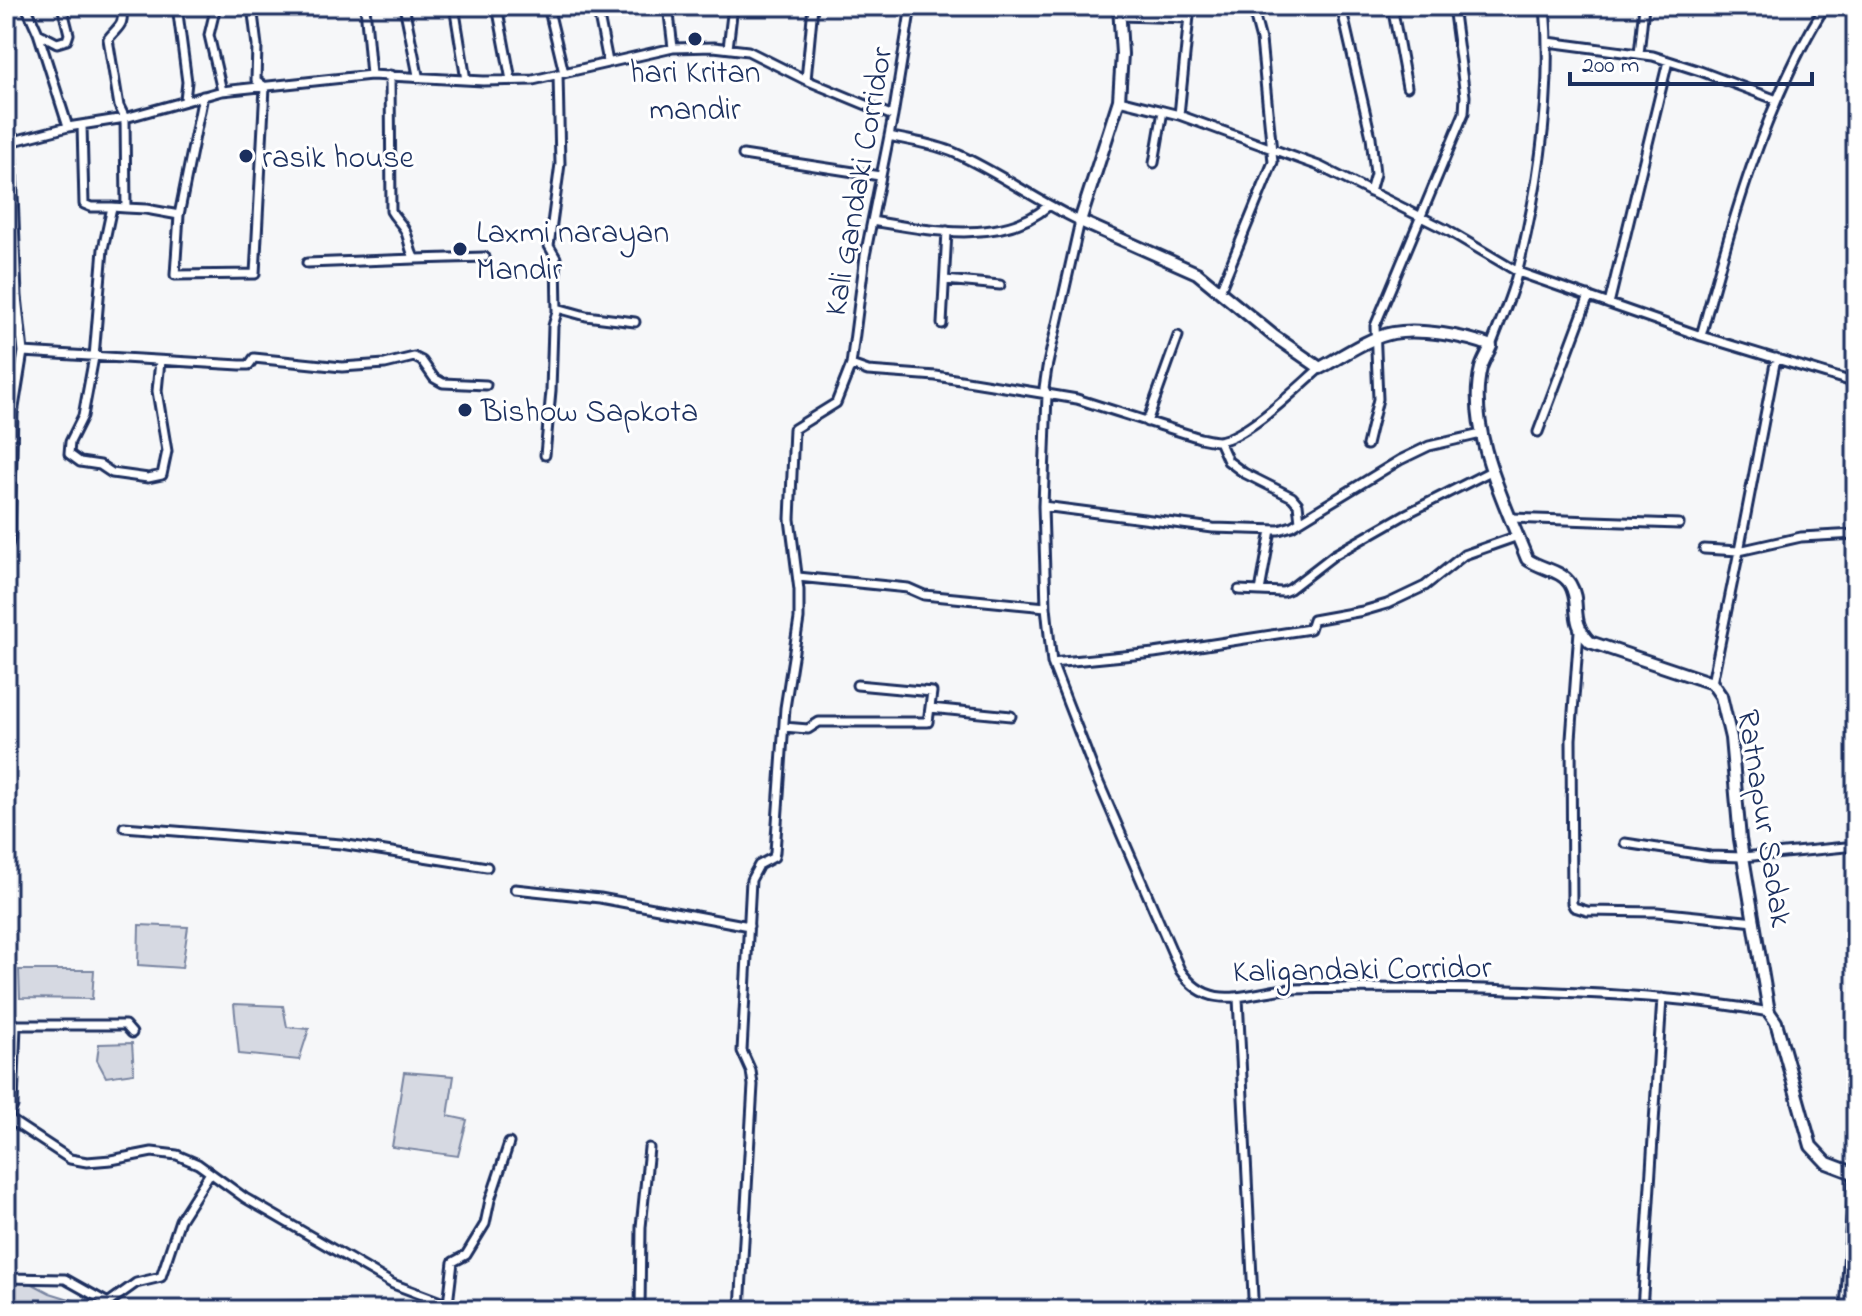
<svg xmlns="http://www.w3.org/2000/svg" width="1862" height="1316" font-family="'Indie Flower',sans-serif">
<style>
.green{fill:#d6d9e2;stroke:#7884a0;stroke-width:2}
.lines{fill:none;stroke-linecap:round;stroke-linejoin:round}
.street-casing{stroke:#1b2f5e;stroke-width:13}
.secondary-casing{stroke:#1b2f5e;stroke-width:16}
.street{stroke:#fff;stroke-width:7}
.secondary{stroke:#fff;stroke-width:10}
.poi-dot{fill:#1b2f5e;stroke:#fff;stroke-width:3}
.labels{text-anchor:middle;stroke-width:6;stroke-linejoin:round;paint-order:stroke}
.poi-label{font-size:32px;fill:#1b2f5e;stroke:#fff;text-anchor:start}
.street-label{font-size:32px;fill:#1b2f5e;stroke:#fff}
</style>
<rect width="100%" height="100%" fill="#f6f7f9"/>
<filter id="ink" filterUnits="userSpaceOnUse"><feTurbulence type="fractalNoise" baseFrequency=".0125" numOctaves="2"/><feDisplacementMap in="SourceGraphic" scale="16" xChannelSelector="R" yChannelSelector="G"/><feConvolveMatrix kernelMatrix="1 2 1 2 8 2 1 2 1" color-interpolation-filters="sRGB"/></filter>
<g filter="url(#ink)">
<path class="green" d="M139,925L188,927L182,968L138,965Z
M19,970H94L92,999L20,998Z
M234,1004L283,1006L287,1027L309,1029L299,1060L239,1054Z
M132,1043L134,1073L106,1077L97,1060L99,1044Z
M404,1072L454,1076L448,1116L467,1120L458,1156L392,1147Z
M6,1270L50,1293L105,1310H6Z
M338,1299L349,1310H207L210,1303Z"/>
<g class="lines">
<defs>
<path id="street" d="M26,6L38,33L68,127
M122,6C124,27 120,24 108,39L119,106L125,118L126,208L112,207L103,249L94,357L83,416L70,442L69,454L80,462L100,465L112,473L148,478L162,475L167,451L157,391L160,361
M177,6L187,82L185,100
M216,6L209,35L222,91
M365,6L371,75
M404,6L418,75
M454,6L466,80
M497,6L511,80
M548,6L564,73
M597,6L608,62
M668,6L673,48
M1341,6L1371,137L1375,174L1370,192
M1392,6L1407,87
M1120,16L1189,18
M38,33L57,43L67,40L69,34L62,6
M1548,42L1653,56L1700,71L1777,100
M728,48L733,6
M1639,54L1644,6
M390,75L391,211C395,218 399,221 403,227C410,237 408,249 415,259L485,257
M806,80L813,6
M1119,100L1179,115L1319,166L1447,230L1518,272L1701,336L1856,383
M1179,115L1190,6
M82,125L84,204L91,207H112
M889,136C910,141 935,144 955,153C998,172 1037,201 1080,221L1047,368L1044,388L1047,394L1077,399L1200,438C1205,439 1213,441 1218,441C1247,438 1298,387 1320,368
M6,143L68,127L125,118L222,91L371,75L483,81L533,80L673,48L714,47L748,51L806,80L893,116
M743,155L880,176
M1154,163L1163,111
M126,208L146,209L179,215L175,275L255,274L265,87L256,80L257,46L252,6
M179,215L203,96
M872,221C926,230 1002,246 1048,206
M307,263L415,259
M945,280L1000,285
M1220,291L1273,162L1261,40L1252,6
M1609,304L1668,61
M557,308L586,316L635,322
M942,324L947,231
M1701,336C1731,224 1764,105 1825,6
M1491,346C1500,321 1512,296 1518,270C1539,185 1553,93 1545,6
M23,352L240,365H249L254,358L342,367L385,364L414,357L422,361L434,378L443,383L486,385
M851,365L868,371L936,376L1047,394L1043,506L1046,607L1052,663L1096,776L1180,970C1207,1010 1238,996 1278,990C1300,988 1323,989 1345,988C1391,988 1438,988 1484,989C1580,993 1675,995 1769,1012
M1147,422L1178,336
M1538,432L1589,296
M1219,441L1228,461L1244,473L1292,497L1298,504L1300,521
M1367,445L1378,399L1375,326L1464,113L1465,96L1453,6
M545,455L551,391L553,326L557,312L556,258L549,246L560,164L558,74
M1043,506L1213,528L1279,530L1292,526L1400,460L1429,446L1481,434
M1511,518L1679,524
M1704,549L1739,551L1776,358
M6,551L10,539L13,414L23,352L17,296L11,142
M798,577L908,588L924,595L1046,607
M1239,590L1283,592L1290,589L1334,555L1406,514L1493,470
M1260,591L1271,530
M1579,631L1571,739L1572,903L1574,907L1587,911L1657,912L1755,922
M1052,663L1154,653L1310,629L1313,620L1363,611L1387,604L1425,586L1464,555L1518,536
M1712,683L1739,551L1801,537L1856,534
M930,708L1011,716
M784,727L808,729L819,722H928L932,692L857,685
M124,827L341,844L487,867
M1625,843L1710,856L1743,857L1856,846
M515,889L600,898L749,926
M1238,998L1253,1297L1251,1310
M6,1117L70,1159L87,1162L111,1160L152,1152L177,1155L198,1164L245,1198L393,1284L462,1310
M7,1118L13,1106L16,1025H125L132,1033
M6,1278L65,1279L108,1303L136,1283L161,1277L180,1220L210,1173
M448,1304L453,1262L466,1255L485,1224L490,1200L509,1143
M640,1310L641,1227L649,1148
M740,1310L753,1085L751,1071L742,1051L751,880L759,865L774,857L775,852L785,708L799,619V590L790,519L794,429L836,403L851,365L865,256L893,116L911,6
M1642,1310L1662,998
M1845,1310L1854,1173"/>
<path id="secondary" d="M1119,6L1122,54L1119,100L1080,221L1197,273L1274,336L1320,368C1343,356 1367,338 1393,333C1419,328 1466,336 1491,346C1488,353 1483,361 1481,368C1466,428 1505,504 1527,559C1540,569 1562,570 1570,584C1582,604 1568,620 1590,642L1712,683L1721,696L1731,738L1740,839L1769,1012L1776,1022L1811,1146L1827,1163L1856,1174"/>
</defs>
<use href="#street" class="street-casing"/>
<use href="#secondary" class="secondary-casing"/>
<use href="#street" class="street"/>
<use href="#secondary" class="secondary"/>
</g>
</g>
<g class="poi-dot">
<circle cx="695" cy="39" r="8"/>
<circle cx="246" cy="156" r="8"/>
<circle cx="460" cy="249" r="8"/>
<circle cx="465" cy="410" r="8"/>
</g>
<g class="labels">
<g class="poi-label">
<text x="695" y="82" text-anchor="middle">hari Kritan<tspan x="695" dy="37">mandir</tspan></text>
<text x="262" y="167">rasik house</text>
<text x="476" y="242">Laxmi narayan<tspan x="476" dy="37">Mandir</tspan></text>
<text x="481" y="421">Bishow Sapkota</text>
</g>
<g class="street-label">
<text transform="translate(857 181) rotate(-80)" y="11">Kali Gandaki Corridor</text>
<text transform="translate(1766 818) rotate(81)" y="11">Ratnapur Sadak</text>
<text transform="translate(1362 968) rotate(-1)" y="11">Kaligandaki Corridor</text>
</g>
</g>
<rect width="1862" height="1316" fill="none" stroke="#fff" stroke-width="32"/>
<rect x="16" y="16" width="1830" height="1284" fill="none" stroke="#1b2f5e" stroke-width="3" filter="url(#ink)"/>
<path d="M1570 72v12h242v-12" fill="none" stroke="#1b2f5e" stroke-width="4"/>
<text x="1582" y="72" font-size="24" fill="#1b2f5e" stroke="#ffffff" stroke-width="6" paint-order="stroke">200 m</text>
</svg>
